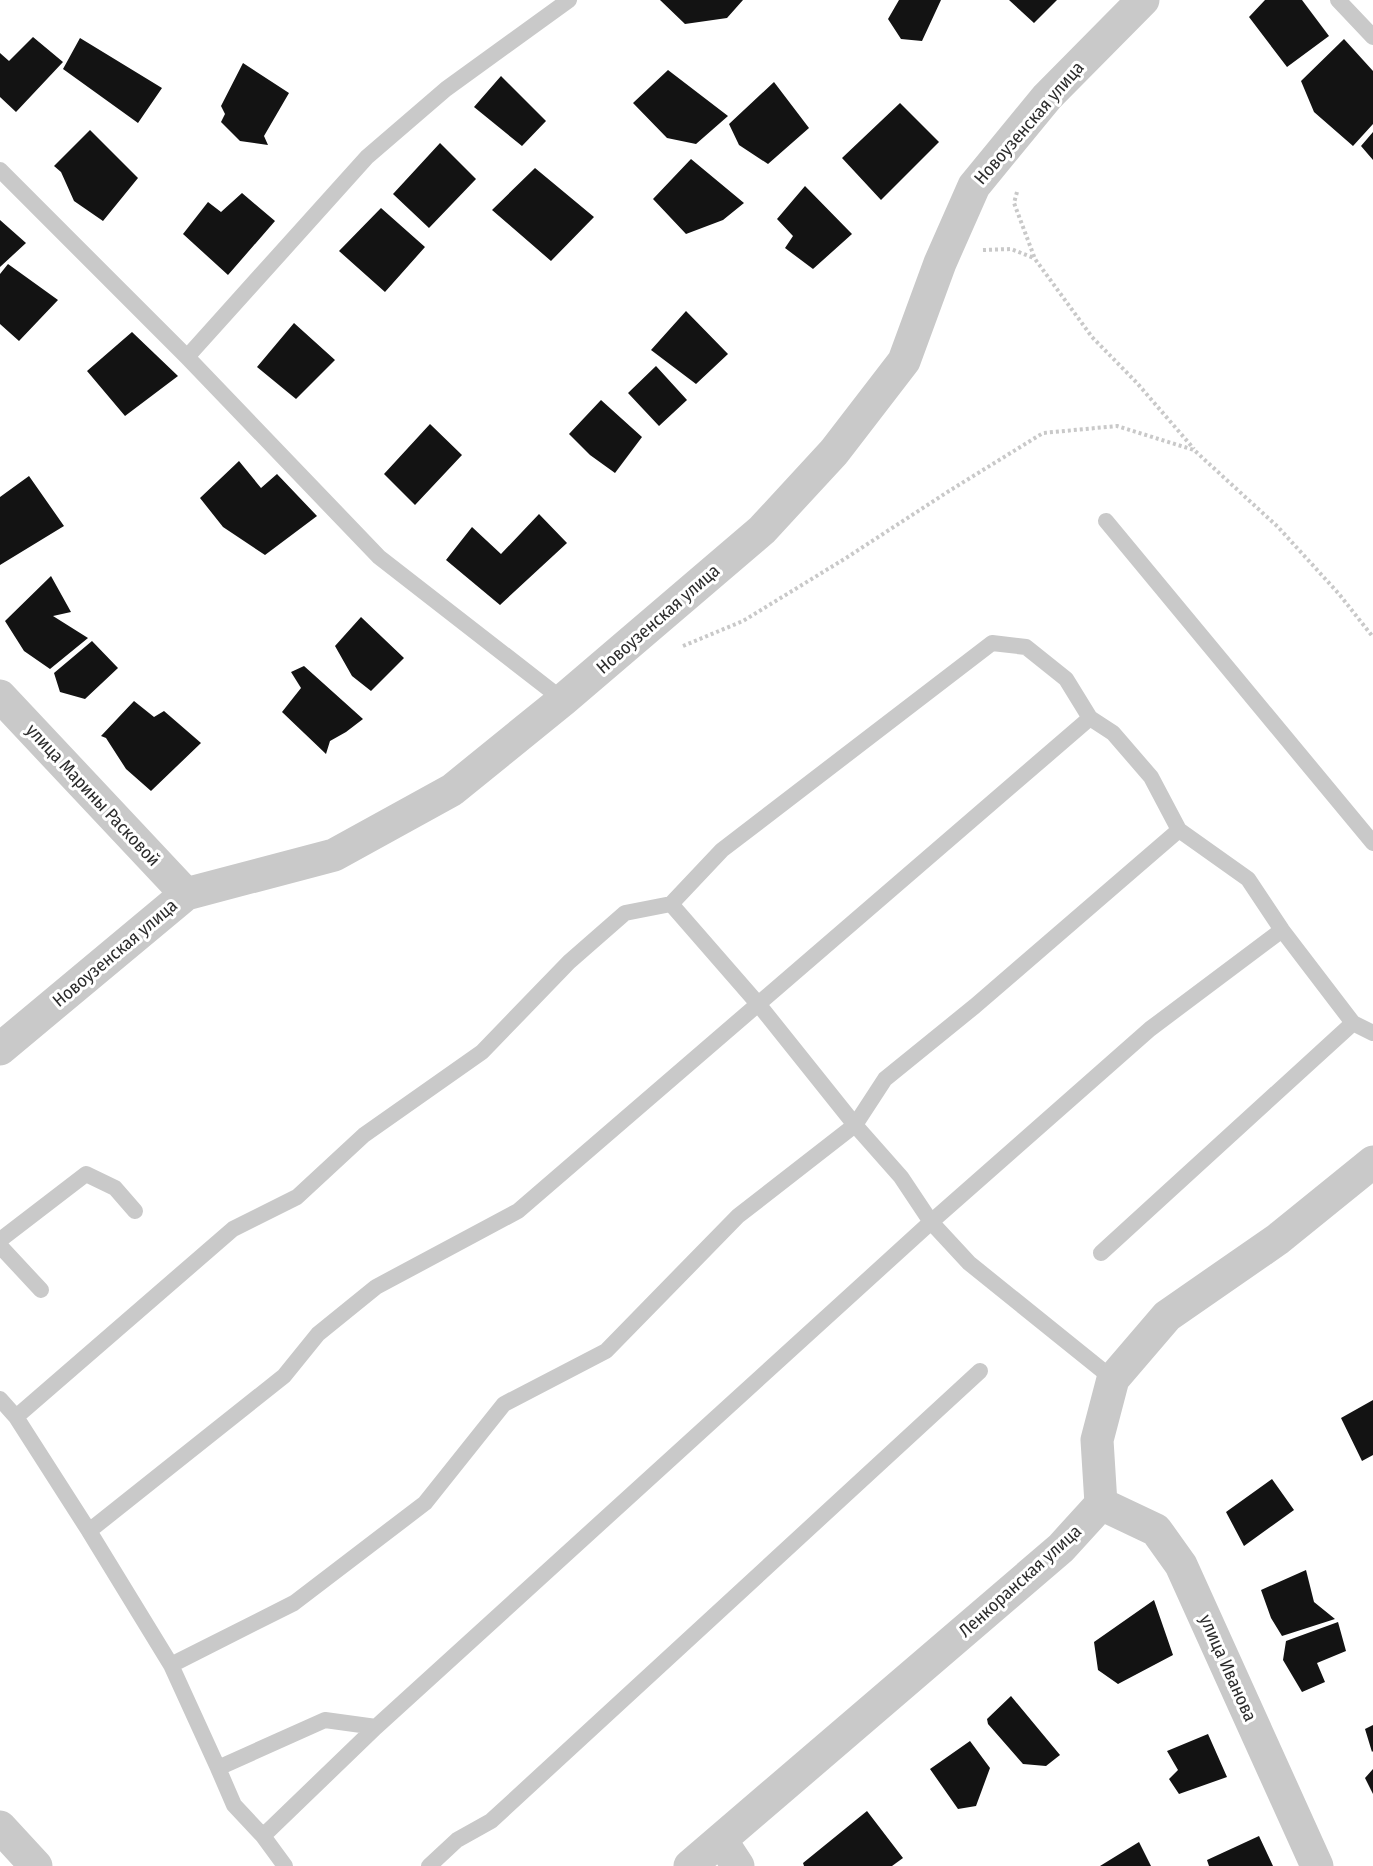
<svg xmlns="http://www.w3.org/2000/svg" width="1373" height="1866" font-family="'Fira Sans Condensed',sans-serif">
<style>
.building{fill:#131313}
.lines{fill:none;stroke-linecap:round;stroke-linejoin:round}
.path{stroke:#c9c9c9;stroke-width:4;stroke-dasharray:3 3;stroke-linecap:butt}
.service{stroke:#c9c9c9;stroke-width:16}
.minor{stroke:#c9c9c9;stroke-width:33}
.labels{text-anchor:middle;stroke-width:6;stroke-linejoin:round;paint-order:stroke}
.street-label{font-size:18px;fill:#2c2c2c;stroke:#fff}
</style>
<rect width="100%" height="100%" fill="#fff"/>
<path class="building" d="M660,0H743L727,18L685,24Z
M899,0H941L922,41L901,39L888,19Z
M1009,0H1057L1034,23Z
M1265,0H1302L1329,36L1287,67L1249,17Z
M33,37L63,62L16,112L0,97V53L9,61Z
M80,38L162,88L138,123L63,69Z
M1344,39L1373,71V124L1353,146L1314,112L1301,81Z
M243,63L289,93L264,136L268,145L240,141L221,122L225,114L221,106Z
M668,70L728,116L696,144L667,138L633,103Z
M501,76L546,121L522,146L474,107Z
M774,82L809,128L768,164L739,145L729,124Z
M900,103L939,142L881,200L842,158Z
M90,130L138,178L103,221L74,201L61,172L54,166Z
M1373,132V160L1361,146Z
M440,143L476,179L429,228L393,194Z
M691,159L744,203L723,220L686,234L653,199Z
M535,168L594,217L551,261L492,210Z
M805,186L852,234L813,269L785,248L793,236L777,219Z
M242,193L275,221L228,275L183,234L208,202L221,212Z
M381,208L425,247L385,292L339,251Z
M0,220L26,243L0,267Z
M8,264L58,300L19,341L0,324V274Z
M686,311L728,354L696,384L651,350Z
M294,323L335,360L296,399L257,367Z
M132,332L178,376L125,416L87,371Z
M656,366L687,400L659,426L628,393Z
M601,400L642,437L615,473L590,455L569,434Z
M430,424L462,455L415,505L384,474Z
M239,461L261,488L277,474L317,516L265,555L223,527L200,498Z
M29,476L64,526L0,565V497Z
M539,514L567,543L500,605L446,560L472,527L501,554Z
M51,576L71,612L53,616L88,638L50,669L24,651L5,621Z
M361,617L404,658L371,691L352,676L335,646Z
M92,641L118,668L85,699L60,692L54,673Z
M304,666L363,719L346,732L330,741L326,754L282,712L301,688L291,672Z
M134,701L154,717L164,711L201,743L151,791L126,769L106,738L101,736Z
M1373,1400V1455L1362,1461L1341,1418Z
M1272,1479L1294,1510L1244,1546L1226,1512Z
M1306,1570L1314,1602L1335,1619L1282,1636L1271,1618L1261,1590Z
M1154,1600L1173,1655L1118,1684L1098,1670L1094,1642Z
M1338,1622L1346,1651L1317,1663L1325,1682L1302,1692L1283,1660L1286,1641Z
M1011,1696L1060,1755L1046,1766L1023,1764L988,1724L987,1719Z
M1373,1725V1751L1372,1752L1365,1729Z
M1208,1734L1227,1777L1179,1794L1169,1779L1178,1770L1167,1751Z
M970,1741L990,1768L976,1806L958,1809L930,1769Z
M1373,1769V1794L1365,1778Z
M867,1811L903,1858L892,1866H804L803,1863Z
M1259,1836L1273,1866H1209L1207,1860Z
M1139,1842L1151,1866H1100Z"/>
<g class="lines">
<path class="path" d="M1017,192L1014,203L1035,259L1092,337L1137,383L1194,449
M983,250L1011,249L1034,258
M683,646L743,621L846,558L949,491L1043,433L1117,426L1194,450L1278,527L1339,594L1373,637"/>
<path class="service" d="M1338,0L1373,37
M0,170L187,357L379,557L563,700
M187,357L367,157L446,89L569,0
M1106,521L1373,843
M992,643L1026,647L1066,679L1090,718L518,1211L376,1287L318,1334L284,1376L89,1531L16,1417L233,1229L297,1197L364,1135L482,1052L569,962L625,913L671,904L722,850Z
M1090,718L1113,733L1151,777L1179,830L975,1006L885,1079L855,1125L901,1177L931,1222L1150,1029L1282,930
M1353,1023L1373,1033
M0,1240L86,1174L115,1188L135,1211
M0,1246L41,1290
M1101,1253L1353,1023L1282,930L1248,879L1179,830
M0,1399L16,1417
M89,1531L171,1665
M376,1727L931,1222L969,1263L1113,1379
M218,1768L234,1805L263,1836
M285,1866L263,1836L376,1727L325,1720L218,1768L171,1665L294,1603L425,1503L504,1404L606,1351L738,1216L855,1125L759,1005L671,904
M429,1866L457,1840L491,1821L980,1371"/>
<path class="minor" d="M0,696L186,894
M0,1049L186,894L334,855L452,790L563,700L762,530L834,452L904,361L940,263L974,186L1047,97L1143,0
M1101,1504L1156,1530L1181,1565L1317,1866
M0,1827L36,1866
M721,1840L738,1866
M690,1866L1061,1548L1101,1504L1097,1440L1113,1379L1167,1316L1278,1239L1373,1162"/>
</g>
<g class="labels">
<g class="street-label">
<text transform="translate(1029 123) rotate(-49)" y="6">Новоузенская улица</text>
<text transform="translate(658 619) rotate(-41)" y="6">Новоузенская улица</text>
<text transform="translate(93 795) rotate(47)" y="6">улица Марины Расковой</text>
<text transform="translate(115 953) rotate(-40)" y="6">Новоузенская улица</text>
<text transform="translate(1020 1581) rotate(-42)" y="6">Ленкоранская улица</text>
<text transform="translate(1228 1668) rotate(66)" y="6">улица Иванова</text>
</g>
</g>
</svg>
